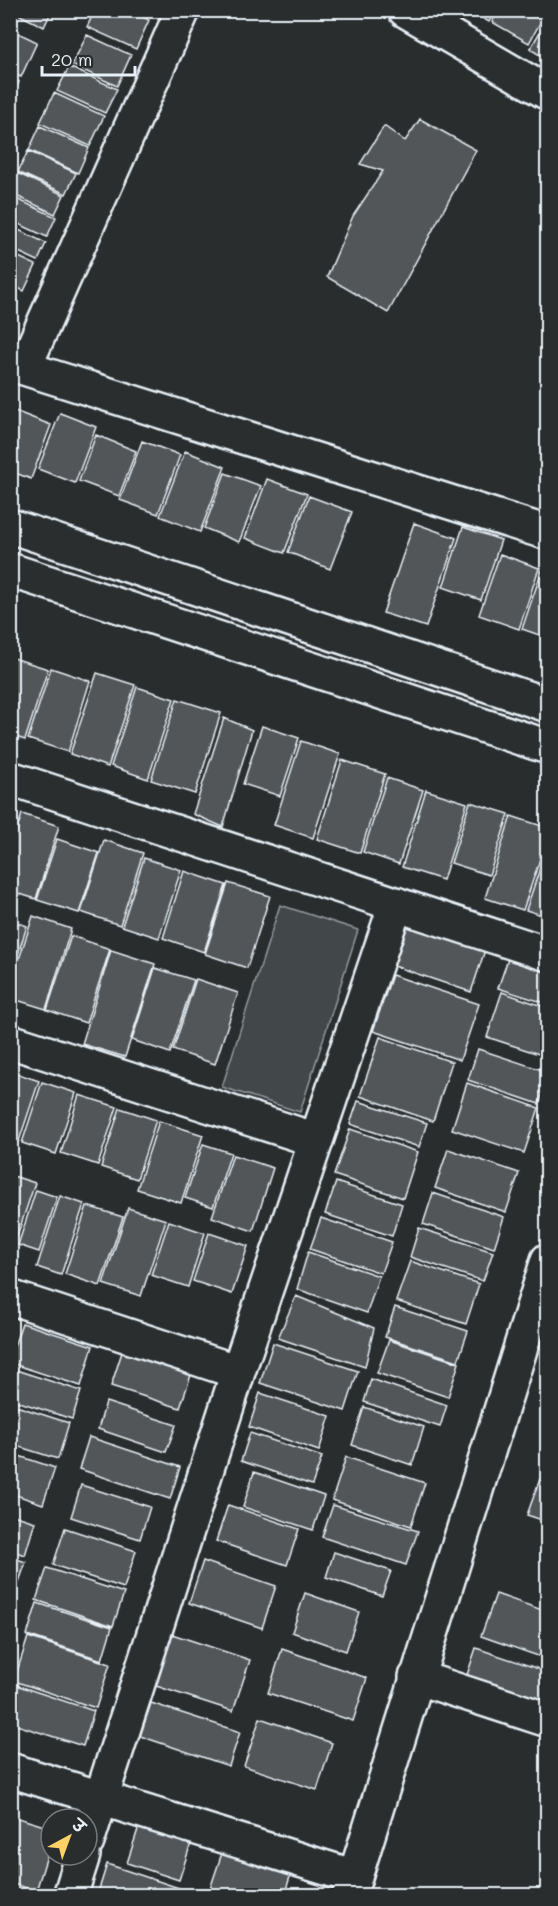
<svg xmlns="http://www.w3.org/2000/svg" width="558" height="1906" font-family="Mali,'Playpen Sans Deva',sans-serif">
<style>
.green{fill:#424648;stroke:#959ca0;stroke-width:1.5}
.building{fill:#535759;stroke:#e8f1f8;stroke-width:1.5}
.lines{fill:none;stroke-linecap:round;stroke-linejoin:round}
.street-casing{stroke:#e8f1f8;stroke-width:38}
.secondary-casing{stroke:#e8f1f8;stroke-width:38}
.street{stroke:#2a2d2e;stroke-width:33}
.secondary{stroke:#2a2d2e;stroke-width:33}
</style>
<rect width="100%" height="100%" fill="#2a2d2e"/>
<filter id="ink" filterUnits="userSpaceOnUse"><feTurbulence type="fractalNoise" baseFrequency=".0167" numOctaves="2"/><feDisplacementMap in="SourceGraphic" scale="12" xChannelSelector="R" yChannelSelector="G"/><feConvolveMatrix kernelMatrix="1 2 1 2 8 2 1 2 1" color-interpolation-filters="sRGB"/></filter>
<g filter="url(#ink)">
<path class="green" d="M280,905L358,930L300,1112L222,1087Z"/>
<path class="building" d="M10,10H52L44,27Z
M95,10H129L149,20L136,49L87,27Z
M468,10H495L489,22Z
M499,10H547L529,43L492,22Z
M548,18V60L530,49Z
M10,29L37,42L21,77L10,73Z
M87,35L131,55L117,86L72,65Z
M69,67L117,89L105,113L57,91Z
M10,78L19,82L10,102Z
M54,93L104,116L90,146L40,123Z
M420,119L476,150L388,313L327,277L353,216L383,171L360,164L384,126L405,141Z
M40,126L89,148L78,173L29,150Z
M28,151L76,173L66,194L18,172Z
M17,173L64,195L55,214L10,193V188Z
M10,196L56,217L47,237L10,220Z
M10,226L46,243L38,261L10,248Z
M10,253L36,265L24,291L10,284Z
M12,410L51,425L31,479L10,471V415Z
M60,413L96,427L75,483L38,469Z
M96,435L136,451L119,496L79,481Z
M142,441L180,455L158,514L120,500Z
M185,451L225,467L200,532L160,516Z
M225,473L261,486L239,542L204,528Z
M267,479L307,494L284,553L245,538Z
M309,496L352,512L330,569L288,552Z
M414,523L456,538L426,627L383,613Z
M463,527L501,540L481,600L443,587Z
M500,554L539,568L519,629L479,615Z
M542,570L548,572V638L522,629Z
M10,657L48,669L25,740L10,735Z
M51,668L90,681L68,752L28,739Z
M97,673L135,685L108,767L70,754Z
M137,687L174,699L148,779L111,766Z
M177,699L221,713L195,794L151,780Z
M224,718L252,730L223,827L193,814Z
M262,726L299,738L280,796L243,784Z
M301,741L340,754L313,838L274,825Z
M342,760L385,774L360,853L317,839Z
M387,778L423,790L399,864L363,852Z
M426,790L467,803L443,880L402,867Z
M470,802L509,814L489,875L451,863Z
M22,814L59,826L36,899L10,891V851Z
M511,816L548,828V835L523,910L485,898Z
M57,839L99,853L79,913L37,900Z
M104,840L143,853L120,925L81,912Z
M548,844V917L526,910Z
M144,858L181,870L159,938L122,926Z
M184,871L226,885L204,952L163,938Z
M228,883L270,896L247,968L205,954Z
M33,916L71,929L46,1009L10,998V987Z
M10,920L27,926L10,979Z
M406,921L486,947L471,992L391,965Z
M71,936L110,949L86,1023L47,1010Z
M111,950L155,964L125,1057L82,1044Z
M509,956L548,969V1004L498,988Z
M155,968L194,980L170,1053L132,1040Z
M392,975L479,1004L460,1060L373,1031Z
M196,979L238,993L215,1064L173,1050Z
M502,992L548,1008V1057L487,1037Z
M380,1037L452,1062L433,1121L360,1096Z
M478,1049L548,1072V1077L539,1104L468,1080Z
M10,1071L39,1081L19,1141L10,1138Z
M42,1082L76,1093L56,1154L22,1143Z
M467,1083L539,1108L524,1153L452,1129Z
M79,1095L117,1107L98,1165L61,1153Z
M358,1101L427,1123L419,1147L350,1124Z
M120,1108L156,1120L137,1179L101,1167Z
M159,1121L203,1135L181,1203L137,1189Z
M350,1129L418,1152L403,1198L334,1175Z
M203,1144L231,1153L213,1207L185,1198Z
M448,1149L519,1173L506,1212L435,1188Z
M233,1155L273,1168L253,1231L212,1217Z
M10,1175L35,1183L10,1257Z
M336,1182L402,1204L392,1236L325,1214Z
M36,1190L57,1197L39,1252L18,1245Z
M433,1193L504,1217L494,1248L423,1224Z
M60,1196L84,1204L61,1275L37,1267Z
M87,1206L123,1217L100,1286L65,1274Z
M128,1208L166,1220L141,1296L103,1284Z
M321,1218L392,1242L381,1273L310,1249Z
M169,1221L205,1233L188,1287L151,1275Z
M419,1228L493,1252L483,1281L410,1257Z
M209,1233L248,1246L232,1294L193,1281Z
M308,1252L379,1276L367,1313L297,1289Z
M410,1261L479,1284L466,1324L396,1301Z
M296,1296L374,1328L365,1367L278,1338Z
M395,1307L468,1331L458,1361L385,1337Z
M22,1323L93,1346L81,1386L10,1363V1358Z
M389,1340L459,1363L448,1397L377,1373Z
M273,1343L358,1371L345,1411L260,1383Z
M123,1349L192,1372L180,1408L111,1386Z
M10,1368L81,1391L72,1419L10,1399Z
M371,1379L447,1405L440,1427L364,1402Z
M260,1393L330,1416L319,1451L249,1427Z
M106,1402L176,1425L166,1452L98,1429Z
M10,1404L69,1423L58,1459L10,1444Z
M364,1407L424,1427L412,1465L352,1445Z
M250,1433L322,1457L312,1485L241,1461Z
M89,1437L180,1467L170,1499L79,1469Z
M548,1447V1466L542,1464Z
M10,1453L55,1468L43,1504L10,1493Z
M346,1457L425,1483L411,1526L332,1500Z
M254,1472L324,1496L313,1530L243,1507Z
M540,1479L548,1482V1522L527,1515Z
M81,1485L150,1507L140,1539L71,1517Z
M228,1505L299,1529L287,1565L216,1541Z
M333,1505L418,1531L406,1565L322,1537Z
M10,1514L35,1522L25,1555L10,1550Z
M65,1528L136,1551L124,1588L53,1565Z
M334,1552L391,1571L382,1596L326,1577Z
M10,1557L26,1562L14,1596L10,1595Z
M203,1561L276,1586L262,1628L189,1603Z
M47,1568L124,1593L113,1626L36,1600Z
M305,1593L359,1612L346,1651L292,1632Z
M496,1594L548,1612V1637L541,1657L481,1636Z
M37,1603L112,1627L102,1660L27,1635Z
M172,1634L250,1660L233,1711L156,1686Z
M28,1637L110,1664L96,1708L14,1681Z
M476,1648L548,1672V1686L541,1707L465,1681Z
M282,1649L367,1678L353,1721L268,1693Z
M10,1683L94,1711L83,1746L10,1723Z
M151,1703L240,1732L229,1766L140,1736Z
M260,1718L332,1743L317,1790L244,1766Z
M15,1817L51,1828V1843L36,1891L10,1883V1832Z
M142,1817L194,1834L179,1880L127,1863Z
M226,1841L294,1864L284,1896H228L210,1889Z
M107,1864L179,1888L177,1896H97Z"/>
<g class="lines">
<defs>
<path id="street" d="M405,10L548,93
M10,362L24,368L548,533
M24,368L183,10
M10,778L548,954
M10,1041L316,1140
M10,1297L238,1372
M416,1677L548,1720
M10,1770L355,1877
M87,1842L238,1372L396,904
M70,1896L83,1855
M349,1896L548,1260"/>
<path id="secondary" d="M10,526L548,705
M10,570L548,747"/>
</defs>
<use href="#street" class="street-casing"/>
<use href="#secondary" class="secondary-casing"/>
<use href="#street" class="street"/>
<use href="#secondary" class="secondary"/>
</g>
</g>
<rect width="558" height="1906" fill="none" stroke="#2a2d2e" stroke-width="36"/>
<rect x="18" y="18" width="522" height="1870" fill="none" stroke="#e8f1f8" stroke-width="2" filter="url(#ink)"/>
<g transform="translate(69 1837) rotate(41)"><circle r="28" fill="#2a2d2e" stroke="#767b7f" stroke-width="1.5"/>
<path d="M0-4.5L10 22L0 15L-10 22Z" fill="#ffd166"/>
<text y="-9" font-size="16" font-weight="bold" text-anchor="middle" fill="#e8f1f8">उ</text>
</g>
<path d="M42 66v9h93v-9" fill="none" stroke="#e8f1f8" stroke-width="3"/>
<text x="51" y="66" font-size="18" fill="#e8f1f8" stroke="#2a2d2e" stroke-width="4.5" paint-order="stroke">20 m</text>
</svg>
